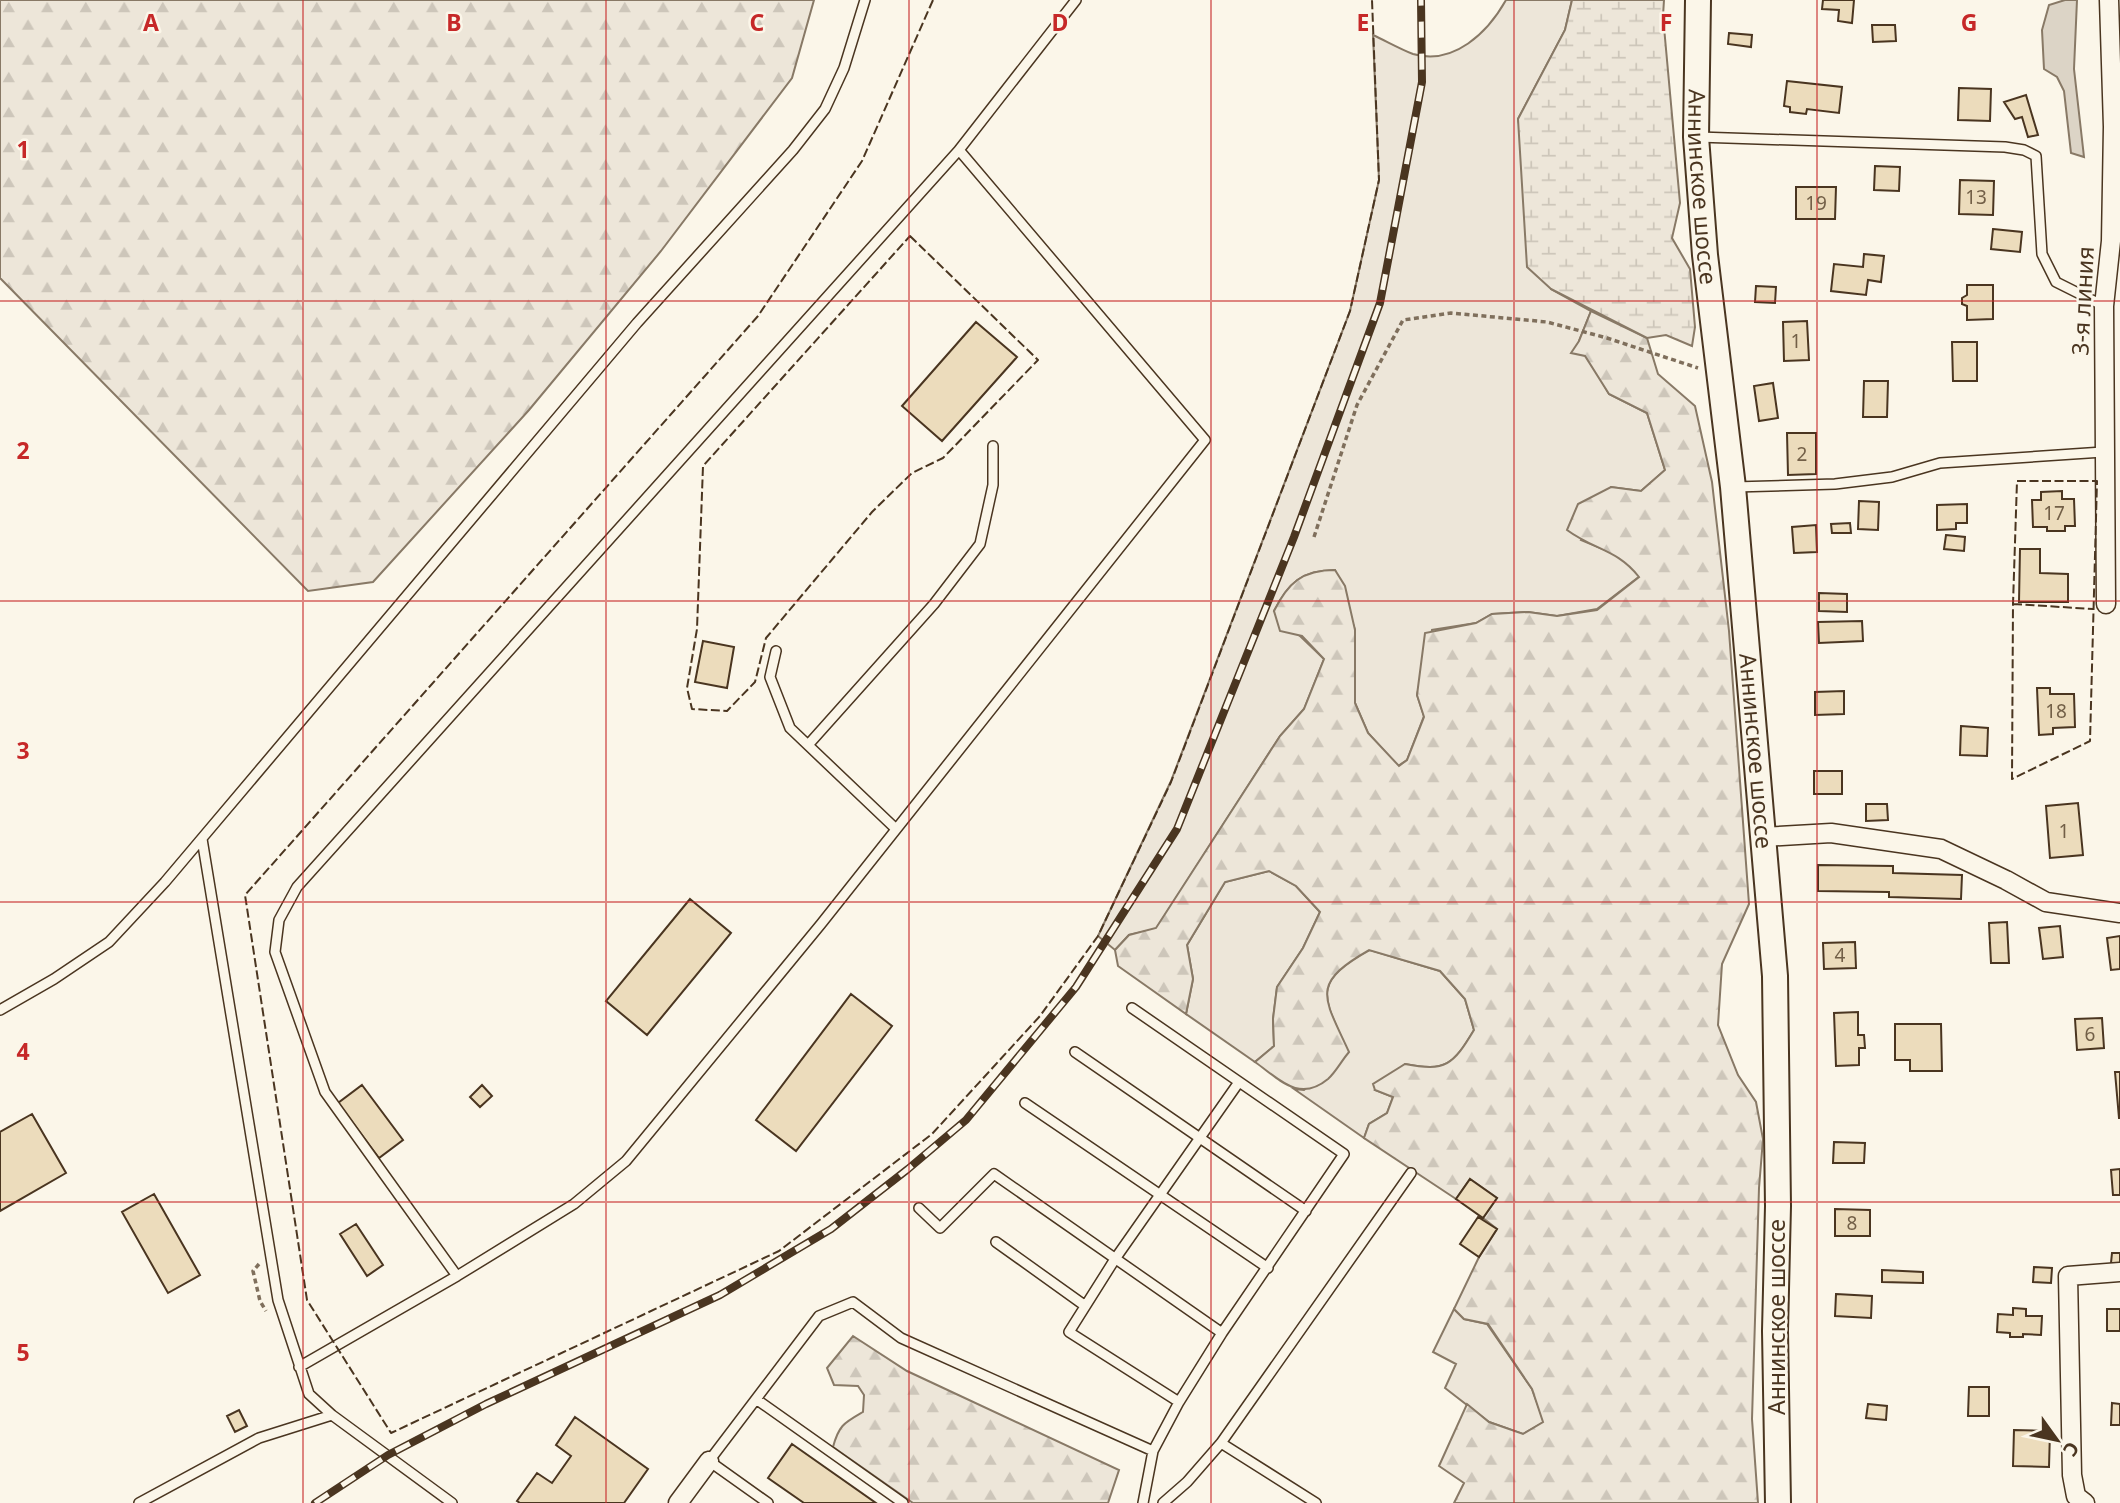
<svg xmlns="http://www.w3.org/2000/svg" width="2120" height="1503" font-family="'Noto Sans',sans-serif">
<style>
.grass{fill:#ede6d9;stroke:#887966;stroke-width:2}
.forest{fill:url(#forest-firs);stroke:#887966;stroke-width:2}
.wetland{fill:url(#wetland-marsh);stroke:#887966;stroke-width:2}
.water{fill:#dcd4c6;stroke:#887966;stroke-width:2}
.building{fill:#ecdcbc;stroke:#4a3520;stroke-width:2}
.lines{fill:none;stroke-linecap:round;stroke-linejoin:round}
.lane-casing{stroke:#4a3520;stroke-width:12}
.street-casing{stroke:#4a3520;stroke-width:21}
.secondary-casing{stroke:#4a3520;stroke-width:28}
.path{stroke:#7f6f5c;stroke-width:3.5;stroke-dasharray:5 3.5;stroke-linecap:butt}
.lane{stroke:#fbf6e9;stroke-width:9}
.street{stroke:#fbf6e9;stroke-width:18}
.secondary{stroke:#fbf6e9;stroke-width:24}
.rail-casing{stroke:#4a3520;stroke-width:8}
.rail{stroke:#fbf6e9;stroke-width:5;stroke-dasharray:16;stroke-linecap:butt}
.fence{stroke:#4a3520;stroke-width:2;stroke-dasharray:9 3.5;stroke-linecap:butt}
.grid{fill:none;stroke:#c62828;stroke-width:2;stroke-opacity:0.55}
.labels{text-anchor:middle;stroke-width:5;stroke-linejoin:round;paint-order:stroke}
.number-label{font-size:19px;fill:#725f47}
.street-label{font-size:23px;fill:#4a3520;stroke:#fbf6e9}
.grid-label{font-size:23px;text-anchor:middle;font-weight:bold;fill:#c62828;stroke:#fbf6e9;stroke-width:5;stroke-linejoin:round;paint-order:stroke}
</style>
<defs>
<pattern id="forest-firs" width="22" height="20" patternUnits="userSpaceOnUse" patternTransform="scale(1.75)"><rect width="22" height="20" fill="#ede6d9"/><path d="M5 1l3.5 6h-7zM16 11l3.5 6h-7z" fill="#cdc6ba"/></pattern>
<pattern id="wetland-marsh" width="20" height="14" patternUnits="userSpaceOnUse" patternTransform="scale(1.75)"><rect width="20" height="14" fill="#ede6d9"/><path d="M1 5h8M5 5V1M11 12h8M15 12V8" fill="none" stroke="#cdc6ba"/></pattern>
</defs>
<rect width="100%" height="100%" fill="#fbf6e9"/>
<path class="grass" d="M1506,0H1572L1565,30L1518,119L1551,289L1591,311L1579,341L1609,394L1647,413L1665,470L1641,491L1611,487L1581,540L1622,557L1640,576L1597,609L1557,616L1528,612L1492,614L1476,623L1432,630L1417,695L1424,716L1407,760L1398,766L1368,733L1355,703V630L1335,570C1302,570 1288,583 1274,611L1324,659L1304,709L1280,736L1156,929L1129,935L1115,950L1098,936L1171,781L1350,311L1379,180L1373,35C1386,41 1400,49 1413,54C1454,66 1488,32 1506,0Z
M1269,871L1296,886L1320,912L1303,948L1277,987L1273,1019L1274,1046L1255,1062L1186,1014L1193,979L1187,945L1225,882Z
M1370,950L1440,971L1465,999L1474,1030C1453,1065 1446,1072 1405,1064L1375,1090L1393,1097L1387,1113L1369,1124L1364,1138L1294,1089L1304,1090L1348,1052C1324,997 1309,984 1370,950Z
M1454,1309L1464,1319L1487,1324L1532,1389L1544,1422L1523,1434L1489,1422L1445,1388L1456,1364L1433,1352Z"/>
<path class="forest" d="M0,0H814L792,78L661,251L529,410L373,582L308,591L0,278Z
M1591,311L1647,338L1658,374L1695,406L1712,482L1729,631L1749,904L1722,964L1718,1025L1738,1075L1756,1102L1763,1139L1759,1188L1752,1419L1758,1503H1454L1464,1483L1439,1466L1467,1404L1489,1422L1523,1434L1543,1422L1532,1389L1488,1324L1464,1319L1454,1309L1479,1257L1497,1229L1483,1218L1497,1198L1470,1179L1456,1199L1364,1138L1369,1124L1387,1113L1393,1097L1375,1090L1373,1084L1405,1064C1446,1072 1453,1065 1474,1030L1465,999L1440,971L1369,950C1309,984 1324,997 1349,1052C1342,1060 1336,1072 1328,1079C1299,1103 1279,1079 1255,1062L1274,1046L1273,1019L1277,987L1303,948L1320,912L1296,886L1269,871L1225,882L1187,945L1193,979L1186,1014L1118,966L1115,950L1129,935L1156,928L1280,736L1304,709L1324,659L1302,636L1280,631L1274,611C1288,583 1302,570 1335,570L1345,586L1355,630V703L1368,733L1399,766L1407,760L1424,717L1417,695L1425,633L1476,623L1492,614L1528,612L1557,616L1597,610L1639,577C1617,549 1594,550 1567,530L1578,504L1611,487L1641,491L1665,470L1647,413L1609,394L1585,356L1571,353L1579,341Z
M853,1336L907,1371L1119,1470L1108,1503H913L833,1447C839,1425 844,1423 863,1412L864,1395L858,1386L834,1385L827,1368Z"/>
<path class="wetland" d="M1572,0H1664L1663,16L1680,203L1672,238L1690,269L1695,327L1692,346L1666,335L1647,338L1551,289L1527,267L1518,119L1565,30Z"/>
<path class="water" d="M2065,0H2077L2074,69L2084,157L2071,153L2064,91L2057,77L2044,69L2042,30L2049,5Z"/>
<path class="building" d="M1823,0H1854L1852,23L1838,21L1839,10L1822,9Z
M1872,25H1895L1896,41L1873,42Z
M1729,33L1752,35L1751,47L1728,44Z
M1787,81L1842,87L1839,113L1807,109L1806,114L1790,112V107L1784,106Z
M1959,88L1991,89L1990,121L1958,120Z
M2026,95L2038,135L2028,137L2022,117L2015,119L2004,102Z
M1875,166L1900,167L1899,191L1874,190Z
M1960,180L1994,181L1993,215L1959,214Z
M1796,187H1836L1835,219H1796Z
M1993,229L2022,232L2020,252L1991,249Z
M1864,254L1884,256L1881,282L1868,280L1866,295L1831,291L1834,264L1863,267Z
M1967,285H1993V319L1967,320V306L1962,304V298L1967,295Z
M1756,286L1776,287L1775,303L1755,302Z
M1807,321L1809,360L1784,361L1783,322Z
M976,322L1017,357L942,441L902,406Z
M1952,342H1977V381H1953Z
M1864,381H1888L1887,417H1863Z
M1773,383L1778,418L1759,421L1754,386Z
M1787,433H1816V474L1788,475Z
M2062,491V499H2074L2075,526H2065V531H2047V527H2033L2032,500H2041V492Z
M1859,501L1879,502L1878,530L1858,529Z
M1967,504V523H1956V529L1937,530V505Z
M1850,523L1851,533H1832L1831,524Z
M1816,525L1817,552L1794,553L1792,527Z
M1946,535L1965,537L1964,551L1944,549Z
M2020,549H2040V573L2068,574V602H2019Z
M1819,593L1847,594V612L1819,611Z
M1862,621L1863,641L1819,643L1818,622Z
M703,641L734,647L727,688L695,682Z
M2037,688H2050V694H2074L2075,727L2053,728V734L2039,735Z
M1844,691V714L1815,715V692Z
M1961,726L1988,728L1987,756L1960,755Z
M1814,771H1842V794H1814Z
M2078,803L2083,855L2050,858L2046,806Z
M1866,804H1887L1888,820L1866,821Z
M1818,865L1893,866V873L1962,875L1961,899L1889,897V892L1818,891Z
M690,899L731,933L647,1035L606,1001Z
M2007,922L2009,963H1991L1989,923Z
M2060,926L2063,957L2043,959L2039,928Z
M2120,936V969L2111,970L2107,938Z
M1855,942L1856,968L1824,969L1823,943Z
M851,994L892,1026L796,1151L756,1120Z
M1858,1012V1035H1864L1865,1048H1859V1065L1836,1066L1834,1013Z
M2102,1018L2104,1048L2077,1050L2075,1019Z
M1895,1024H1941L1942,1071H1910V1060H1895Z
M2115,1072H2120V1118H2119Z
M362,1085L403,1140L379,1158L338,1103Z
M482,1085L492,1096L480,1107L470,1097Z
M32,1114L66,1173L0,1211V1132Z
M1834,1142L1865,1143L1864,1163H1833Z
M2120,1169V1195H2113L2111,1170Z
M1470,1179L1497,1198L1483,1218L1456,1199Z
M154,1194L200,1275L168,1293L122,1212Z
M1835,1209L1870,1210V1236H1835Z
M1478,1217L1497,1229L1479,1257L1460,1244Z
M356,1224L383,1265L367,1276L340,1234Z
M2112,1253H2120V1263H2111Z
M2034,1267L2052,1268L2051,1283L2033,1282Z
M1882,1270L1923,1272V1283L1882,1282Z
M1836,1294L1872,1296L1871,1318L1835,1316Z
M2013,1308L2026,1309V1316H2042L2041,1335L2023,1334V1337H2010V1333L1997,1332L1998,1314L2013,1315Z
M2107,1309H2120V1331H2107Z
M1969,1387H1989V1416H1968Z
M2112,1403L2120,1404V1425H2111Z
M1868,1404L1887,1406L1886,1420L1866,1418Z
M239,1410L247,1426L235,1432L227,1416Z
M575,1417L648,1469L624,1503H520L517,1501L537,1473L552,1483L571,1456L556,1445Z
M2014,1430L2050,1431L2049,1467L2013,1466Z
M792,1444L876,1503H804L768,1478Z"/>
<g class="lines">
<defs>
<path id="lane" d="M1698,137L2005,147L2024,150L2036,156L2042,254L2056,282L2104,306
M1734,487L1835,484L1892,477L1940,463L2103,452
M776,651L770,677L790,728L896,829
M808,745L934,604L980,544L993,485V446
M202,839L278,1300L309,1394L332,1415L452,1503
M1132,1008L1344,1154L1222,1333L1179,1402
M0,1010L54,979L109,942L165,882L637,323L793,150L825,109L844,68L865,0
M1075,1052L1306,1211
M1025,1103L1268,1268
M919,1208L940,1228L994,1174L1222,1333
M996,1242L1084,1305
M457,1276L325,1092L275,952L279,920L297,887L959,150
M299,1367L457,1276L574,1204L626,1161L821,924L1205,440L959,150L1076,0
M756,1399L903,1503
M1221,1443L1316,1503
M139,1503L259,1438L332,1415
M768,1503L709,1461L819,1316L853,1302L901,1338L1153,1451
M1143,1503L1153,1451L1179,1402L1069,1332L1115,1259L1239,1082
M1163,1503L1187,1482L1221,1443L1411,1173"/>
<path id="street" d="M2106,604L2104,306L2111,241L2113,127L2109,0
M1763,837L1831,833L1941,849L2006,880L2046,902L2120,913
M678,1503L709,1461
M2085,1503L2076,1496L2072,1475L2068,1276L2120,1272"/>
<g id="secondary">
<path id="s1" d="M1698,0L1696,137L1705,255L1733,487L1775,976L1778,1206L1775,1331L1778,1503"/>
</g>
</defs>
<use href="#lane" class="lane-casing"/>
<use href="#street" class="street-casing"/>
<use href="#secondary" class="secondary-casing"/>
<path class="path" d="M1314,537L1357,405L1403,320L1451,313L1547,322L1607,338L1698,368
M259,1264L253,1271L260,1301L266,1311"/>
<use href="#lane" class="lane"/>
<use href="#street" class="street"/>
<use href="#secondary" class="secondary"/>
<defs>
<path id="rail" d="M315,1503L388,1455L486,1404L720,1295L831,1229L908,1169L966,1120L1076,987L1177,829L1294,537L1380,303L1422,82L1421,0"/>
</defs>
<use href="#rail" class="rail-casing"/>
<use href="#rail" class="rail"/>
<path class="fence" d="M933,0L862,161L758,316L245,895L307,1300L391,1433L779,1251L932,1134L1040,1016L1098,936L1171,782L1350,311L1379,180L1372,0
M910,236L1038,360L943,458L912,473L872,512L766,638L755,682L727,711L692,709L687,688L697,629L703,466Z
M2017,481H2097L2090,741L2012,779L2013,604Z
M2013,604L2093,609"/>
</g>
<path class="grid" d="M303,0V1503M606,0V1503M909,0V1503M1211,0V1503M1514,0V1503M1817,0V1503M0,301H2120M0,601H2120M0,902H2120M0,1202H2120"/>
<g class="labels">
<g class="number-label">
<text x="1976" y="204">13</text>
<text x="1816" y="210">19</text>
<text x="1796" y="348">1</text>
<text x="1802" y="461">2</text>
<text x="2054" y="520">17</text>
<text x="2056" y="718">18</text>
<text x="2064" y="838">1</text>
<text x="1840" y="962">4</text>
<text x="2090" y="1041">6</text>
<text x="1852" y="1230">8</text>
</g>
<g class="street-label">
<text dy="8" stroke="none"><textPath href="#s1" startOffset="187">Аннинское шоссе</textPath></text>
<text transform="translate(2083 301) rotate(-87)" y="8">3-я линия</text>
<text dy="8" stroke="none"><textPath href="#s1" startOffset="754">Аннинское шоссе</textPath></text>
<text transform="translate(1777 1317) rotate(-90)" y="8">Аннинское шоссе</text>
</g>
</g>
<g class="grid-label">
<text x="151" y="31">A</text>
<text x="454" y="31">B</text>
<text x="757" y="31">C</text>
<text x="1060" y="31">D</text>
<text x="1363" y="31">E</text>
<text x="1666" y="31">F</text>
<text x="1969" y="31">G</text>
<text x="23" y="158">1</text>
<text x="23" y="459">2</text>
<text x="23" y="759">3</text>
<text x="23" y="1060">4</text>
<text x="23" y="1361">5</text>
</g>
<g transform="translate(2057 1440) rotate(123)" stroke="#fbf6e9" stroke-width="5" paint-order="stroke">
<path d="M0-5L12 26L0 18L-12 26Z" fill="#4a3520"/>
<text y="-10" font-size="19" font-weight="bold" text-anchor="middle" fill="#4a3520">С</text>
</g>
</svg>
